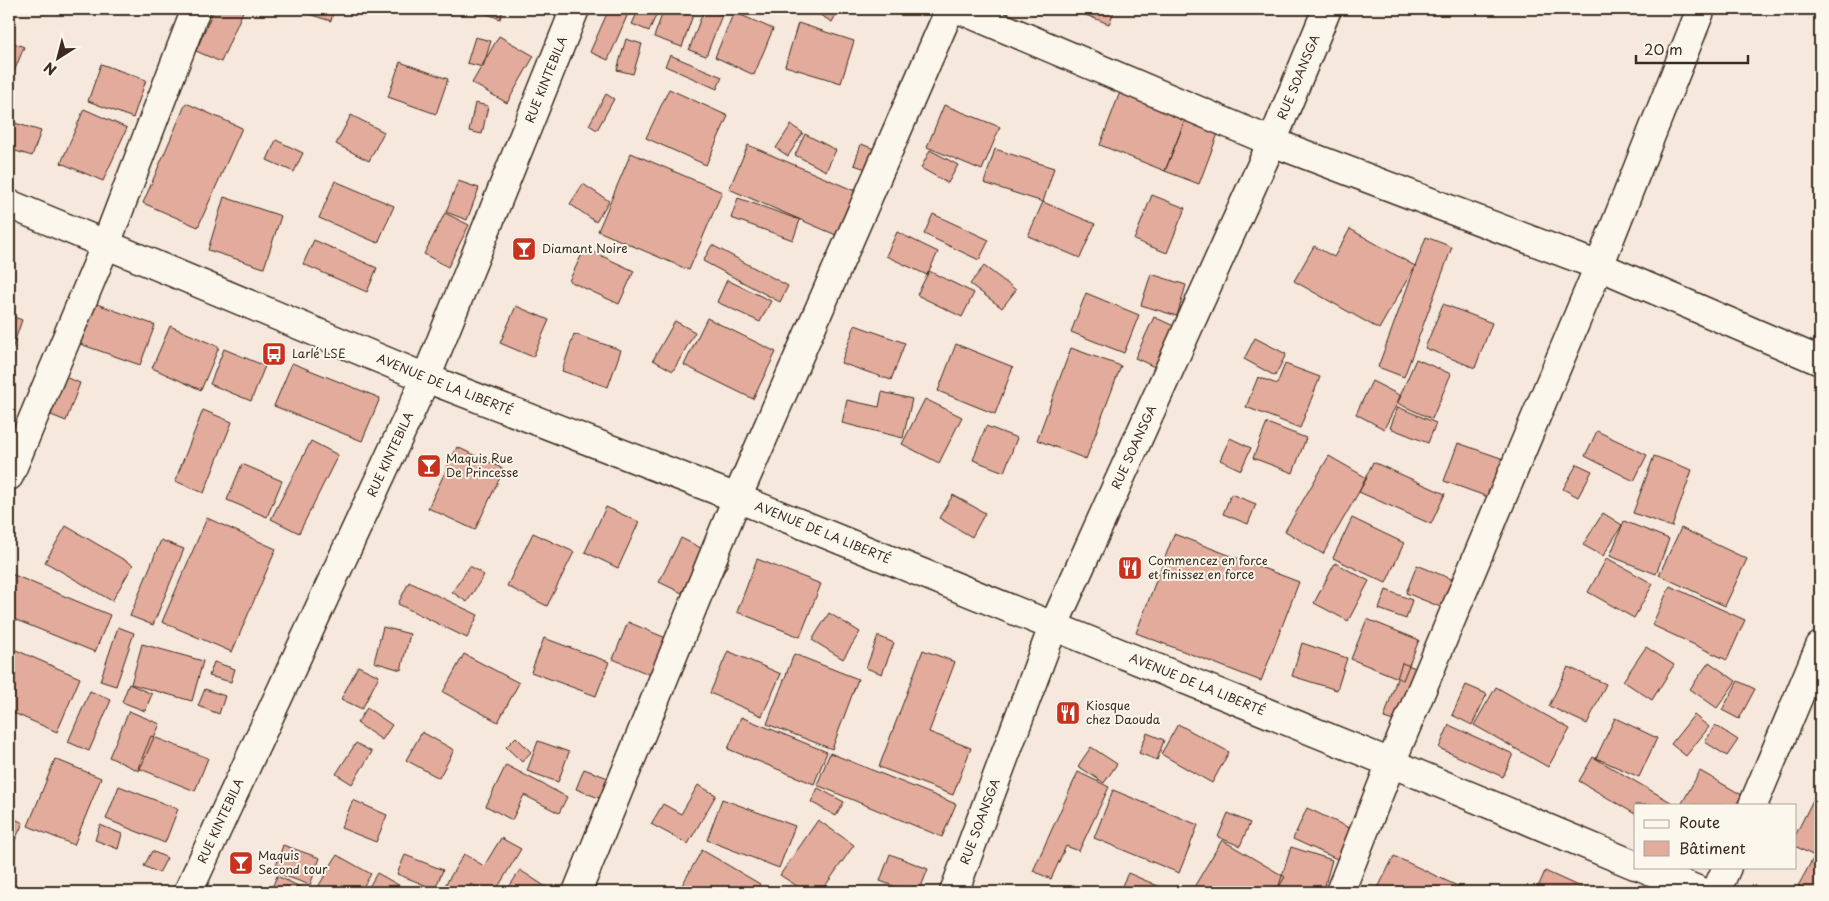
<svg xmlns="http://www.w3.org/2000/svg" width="1829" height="901" font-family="'Playpen Sans',sans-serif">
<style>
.building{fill:#e3ab9b;stroke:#3b2a1e}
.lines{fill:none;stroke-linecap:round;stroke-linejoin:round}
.street-casing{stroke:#3b2a1e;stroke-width:31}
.secondary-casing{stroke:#3b2a1e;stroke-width:31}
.street{stroke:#fbf7ec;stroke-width:28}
.secondary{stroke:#fbf7ec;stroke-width:28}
.labels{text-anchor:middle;stroke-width:4;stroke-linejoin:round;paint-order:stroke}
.street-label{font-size:12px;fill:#3b2a1e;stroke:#fbf7ec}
.poi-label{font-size:12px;fill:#3b2a1e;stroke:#fbf7ec;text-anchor:start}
</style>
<rect width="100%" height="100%" fill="#f6e8dc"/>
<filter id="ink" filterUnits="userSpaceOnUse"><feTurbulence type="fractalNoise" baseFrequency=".02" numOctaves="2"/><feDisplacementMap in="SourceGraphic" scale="10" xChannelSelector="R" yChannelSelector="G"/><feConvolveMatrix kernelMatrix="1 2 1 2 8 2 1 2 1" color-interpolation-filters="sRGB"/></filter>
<g filter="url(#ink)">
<path class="building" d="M214,9H244L221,62L196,51Z
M292,9H334L331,21Z
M487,9H504L500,19L485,13Z
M609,9H630L608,60L590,52Z
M639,9H659L649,31L632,24Z
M664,9H695L682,47L654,37Z
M704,9L722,15L706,56L689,50Z
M810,9H839L832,22Z
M1070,9H1115L1109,24Z
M734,12L773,29L754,75L715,57Z
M798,23L854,41L841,83L785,66Z
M499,36L534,56L507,103L472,83Z
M475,37L491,41L483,67L467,63Z
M626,39L642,44L633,74L617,70Z
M9,41L24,47L9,84Z
M670,55L722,77L717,89L665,66Z
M400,62L448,79L436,114L388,97Z
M101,64L146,80L133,118L88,101Z
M669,89L728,116L706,165L646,138Z
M1120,92L1186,118L1165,171L1100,145Z
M606,94L614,99L597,130L589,125Z
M186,103L242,128L198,227L143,203Z
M475,103L488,106L482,134L469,131Z
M944,105L1000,127L982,170L927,147Z
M84,109L127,128L103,181L61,163Z
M351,115L384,132L369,161L336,144Z
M1186,118L1219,131L1199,184L1165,171Z
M15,123L41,131L32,156L9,149V141Z
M791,125L803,133L788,156L776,148Z
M805,134L836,150L826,171L795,155Z
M276,140L303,153L294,172L267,160Z
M861,144L888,154L881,174L854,165Z
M748,145L855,191L836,235L729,189Z
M995,149L1054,168L1043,202L984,183Z
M930,150L958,165L948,183L921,168Z
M631,153L722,192L689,270L598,231Z
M335,181L394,206L378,243L319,218Z
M458,181L479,188L467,220L446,212Z
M583,184L609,201L596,222L570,204Z
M1152,195L1185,208L1167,253L1134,240Z
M224,197L281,216L264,268L208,250Z
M738,198L800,220L793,240L731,218Z
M1043,202L1095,224L1080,258L1028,236Z
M445,213L469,225L448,267L424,254Z
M933,214L989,240L979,260L924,234Z
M1350,229L1415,266L1379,329L1294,281L1314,246L1334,257Z
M897,232L938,252L927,275L886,256Z
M1426,237L1452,247L1404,377L1378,367Z
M314,240L377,268L367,292L303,264Z
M712,245L788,286L780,302L703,261Z
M585,248L634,271L619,304L569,281Z
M984,266L1016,290L1002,308L970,284Z
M929,271L974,293L962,317L917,295Z
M1151,274L1186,285L1177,316L1141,305Z
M727,280L771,301L760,322L717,302Z
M1086,293L1139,315L1124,353L1071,332Z
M94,303L155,325L140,365L80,344Z
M1443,304L1492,323L1475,368L1425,348Z
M516,306L549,320L533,357L500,343Z
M9,315L22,320L9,358Z
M1154,317L1176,327L1157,368L1135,358Z
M707,318L776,352L753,399L684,365Z
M675,321L695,332L673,371L653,360Z
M855,325L905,343L891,380L841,363Z
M170,326L219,347L201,390L152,368Z
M574,334L621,350L608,387L562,371Z
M1255,338L1286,354L1275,376L1244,359Z
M956,344L1013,367L995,414L938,391Z
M1071,348L1121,366L1086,459L1037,440Z
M224,349L265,366L251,401L210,384Z
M1416,359L1451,374L1432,419L1397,403Z
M292,363L380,398L362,441L274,406Z
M1285,364L1320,377L1300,428L1246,407L1258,377L1277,384Z
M65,377L80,383L66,421L51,415Z
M1372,381L1401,396L1384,429L1356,414Z
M882,392L912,399L903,438L842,423L847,400L879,407Z
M925,399L962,417L939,463L902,444Z
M1398,407L1436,423L1428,443L1390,428Z
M203,410L232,422L204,493L175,481Z
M1267,423L1306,438L1293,473L1253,458Z
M986,426L1017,438L1004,472L973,460Z
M1597,431L1647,455L1634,481L1585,456Z
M1230,438L1251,448L1241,470L1220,460Z
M311,441L338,455L299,533L271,519Z
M1458,443L1515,463L1502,502L1444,481Z
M457,447L504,469L475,530L428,508Z
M1329,456L1367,478L1323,554L1285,531Z
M1654,456L1692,470L1672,527L1633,513Z
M1373,462L1445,494L1431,524L1359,492Z
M242,464L282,481L267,517L227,500Z
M1577,464L1592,471L1578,497L1563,489Z
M1231,494L1256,504L1248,524L1223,514Z
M953,495L985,513L972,537L939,518Z
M606,507L639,522L618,568L585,552Z
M1603,513L1622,525L1603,556L1583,545Z
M207,518L276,549L232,652L162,622Z
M1352,518L1404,543L1386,583L1333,558Z
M1624,521L1669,539L1656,574L1610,556Z
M66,526L133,565L112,601L45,562Z
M1681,528L1747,559L1725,606L1659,575Z
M533,533L574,552L547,606L507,586Z
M1174,534L1299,582L1261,681L1136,633Z
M681,538L729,562L716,587L691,574L682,593L659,582Z
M161,540L184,549L153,625L130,616Z
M1607,558L1653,584L1634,618L1588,592Z
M757,559L821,584L800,637L737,612Z
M1335,563L1369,581L1348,621L1314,603Z
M1417,565L1454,580L1443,608L1406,593Z
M470,566L484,575L467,602L452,592Z
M9,573L110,615L95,652L9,617Z
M409,582L478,615L467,638L398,604Z
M1670,586L1745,620L1727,660L1652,625Z
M1386,590L1412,600L1406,619L1379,609Z
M829,613L860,632L843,659L812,640Z
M1367,619L1419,640L1403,680L1351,659Z
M628,622L687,647L672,684L613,659Z
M118,627L134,633L116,686L100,681Z
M383,627L410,634L401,670L374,662Z
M878,636L894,643L882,674L866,668Z
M544,638L609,662L596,696L531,672Z
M1302,643L1347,658L1337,690L1292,676Z
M142,644L203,661L192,701L131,684Z
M9,647L80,678L57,732L9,711Z
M1646,647L1674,665L1652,700L1623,681Z
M923,650L955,662L929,732L971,748L953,795L879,767Z
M728,651L781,674L762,716L710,693Z
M464,654L519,683L498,722L443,692Z
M794,654L858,679L832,749L767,724Z
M214,662L235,669L231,682L209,676Z
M1709,662L1736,681L1717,708L1690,689Z
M1402,663L1432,674L1414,728L1384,718Z
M358,666L379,676L362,709L341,699Z
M1568,667L1606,684L1587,724L1549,706Z
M1738,681L1755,689L1739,719L1722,710Z
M129,684L152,694L145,711L122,702Z
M1466,685L1487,694L1472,725L1452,715Z
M1496,687L1570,729L1548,767L1474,725Z
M205,689L225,696L219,714L198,706Z
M90,691L111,700L89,751L68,742Z
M367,708L392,725L382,740L357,723Z
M129,711L160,724L139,771L109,757Z
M1694,715L1709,727L1686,756L1671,744Z
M741,717L827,752L814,784L728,749Z
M1615,718L1657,738L1639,777L1596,758Z
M1178,724L1229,752L1212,783L1161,754Z
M1449,725L1513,754L1503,777L1439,748Z
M1715,725L1738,740L1727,756L1705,742Z
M422,732L454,750L439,778L406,760Z
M1147,733L1164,740L1157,760L1139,753Z
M151,736L208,758L195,791L138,768Z
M516,737L531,752L522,762L506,747Z
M538,741L569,752L558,782L527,771Z
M356,743L372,752L352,784L336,774Z
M1091,747L1117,764L1104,783L1078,766Z
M830,753L956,804L942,837L817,785Z
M1593,757L1676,805H1635V814L1579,781Z
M55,759L101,778L74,845L28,826Z
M506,765L567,797L559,813L524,795L512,820L486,806Z
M584,769L627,785L619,806L576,789Z
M1700,771L1742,795L1736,805H1681Z
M1078,772L1109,787L1079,851L1066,846L1051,879L1033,871Z
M698,785L716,795L688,844L651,824L663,804L681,814Z
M119,786L178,809L165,843L106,819Z
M818,788L844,802L836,816L811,802Z
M1113,790L1198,825L1179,873L1094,838Z
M1816,794L1820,796V859L1795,846V836Z
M722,799L795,826L779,868L707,840Z
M353,800L387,815L376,842L341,828Z
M1307,808L1362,834L1348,864L1293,839Z
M1228,813L1250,823L1240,846L1218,837Z
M9,816L23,823L9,853Z
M818,820L854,845L821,892H806L780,875Z
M100,825L122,834L118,849L95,840Z
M501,838L521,849L495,892H485L471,884L467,892H441L464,854L484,866Z
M1222,840L1285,877L1276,892H1191Z
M283,845L320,858L310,885L274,872Z
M1291,847L1332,860L1323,892H1277Z
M702,850L760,884L755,892H678Z
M152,851L167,858L159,873L144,866Z
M890,854L928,869L919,892H910L880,881Z
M337,855L371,874L360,892H315Z
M405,855L443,870L435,889L397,874Z
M1815,855L1820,858V892H1809L1798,886Z
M1394,856L1470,892H1376Z
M520,870L546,887L542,892H506Z
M1545,871L1591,892H1536Z
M377,873L411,892H366Z
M1128,873L1172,892H1119Z
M277,876L307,890L306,892H270Z"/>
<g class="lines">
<defs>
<g id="street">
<path d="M959,9L1272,142L1599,266L1820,361"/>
<path d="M9,476L106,244L196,9"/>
<path d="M1753,805L1820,646"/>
<path id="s1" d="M188,892L426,378L575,9"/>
<path d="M577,892L737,498L950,9"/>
<path id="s2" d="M954,892L1053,627L1272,142L1327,9"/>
<path d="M1340,892L1391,763L1599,266L1701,9"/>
<path d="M1716,892L1727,867"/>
</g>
<g id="secondary">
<path id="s3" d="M9,204L426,378L737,498L1391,763L1635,865"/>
<path d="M1642,867L1702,892"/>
</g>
</defs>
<use href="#street" class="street-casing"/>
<use href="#secondary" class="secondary-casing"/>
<use href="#street" class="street"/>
<use href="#secondary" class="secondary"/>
</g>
</g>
<defs>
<symbol id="bar-square" viewBox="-11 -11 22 22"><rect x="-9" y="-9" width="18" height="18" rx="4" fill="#c8321e" stroke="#fbf7ec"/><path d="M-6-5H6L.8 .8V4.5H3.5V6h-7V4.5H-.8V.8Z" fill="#fff"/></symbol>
<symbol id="bus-square" viewBox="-11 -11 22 22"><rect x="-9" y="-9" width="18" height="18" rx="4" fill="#c8321e" stroke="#fbf7ec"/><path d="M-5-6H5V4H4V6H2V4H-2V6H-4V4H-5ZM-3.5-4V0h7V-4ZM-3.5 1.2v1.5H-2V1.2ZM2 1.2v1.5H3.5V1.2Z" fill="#fff"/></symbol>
<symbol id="restaurant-square" viewBox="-11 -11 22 22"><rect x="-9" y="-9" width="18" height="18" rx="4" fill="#c8321e" stroke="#fbf7ec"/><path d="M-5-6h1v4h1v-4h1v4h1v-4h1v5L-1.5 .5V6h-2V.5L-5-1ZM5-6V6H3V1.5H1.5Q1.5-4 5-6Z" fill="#fff"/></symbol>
</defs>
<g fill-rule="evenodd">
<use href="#bar-square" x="510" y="235" width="28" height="28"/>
<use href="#bus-square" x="260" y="340" width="28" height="28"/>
<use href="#bar-square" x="415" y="452" width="28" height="28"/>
<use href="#restaurant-square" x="1116" y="554" width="28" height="28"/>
<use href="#restaurant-square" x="1054" y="699" width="28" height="28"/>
<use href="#bar-square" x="227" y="849" width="28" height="28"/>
</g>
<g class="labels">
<g class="street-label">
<text dy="4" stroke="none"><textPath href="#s2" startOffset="885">RUE SOANSGA</textPath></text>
<text dy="4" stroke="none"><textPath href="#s1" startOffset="888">RUE KINTEBILA</textPath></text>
<text dy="4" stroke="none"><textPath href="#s3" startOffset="472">AVENUE DE LA LIBERTÉ</textPath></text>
<text dy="4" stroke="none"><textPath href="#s2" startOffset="480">RUE SOANSGA</textPath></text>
<text dy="4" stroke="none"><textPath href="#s1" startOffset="482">RUE KINTEBILA</textPath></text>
<text dy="4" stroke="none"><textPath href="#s3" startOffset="878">AVENUE DE LA LIBERTÉ</textPath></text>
<text dy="4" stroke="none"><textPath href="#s3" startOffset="1282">AVENUE DE LA LIBERTÉ</textPath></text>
<text dy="4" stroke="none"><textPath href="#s1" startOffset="78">RUE KINTEBILA</textPath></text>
<text dy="4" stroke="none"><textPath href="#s2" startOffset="75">RUE SOANSGA</textPath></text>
</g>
<g class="poi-label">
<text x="542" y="253">Diamant Noire</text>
<text x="292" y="358">Larlé LSE</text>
<text x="446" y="463">Maquis Rue<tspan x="446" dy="14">De Princesse</tspan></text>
<text x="1148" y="565">Commencez en force<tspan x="1148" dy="14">et finissez en force</tspan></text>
<text x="1086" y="710">Kiosque<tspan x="1086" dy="14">chez Daouda</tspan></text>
<text x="258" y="860">Maquis<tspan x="258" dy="14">Second tour</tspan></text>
</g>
</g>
<rect width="1829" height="901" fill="none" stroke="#fbf7ec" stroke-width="30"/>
<rect x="15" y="15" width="1799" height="871" fill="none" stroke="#3b2a1e" stroke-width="2" filter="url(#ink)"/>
<rect x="1634" y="804" width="162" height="65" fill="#fbf7ec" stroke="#aea59a"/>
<rect x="1644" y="820" width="25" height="8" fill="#fbf7ec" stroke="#aea59a"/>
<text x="1679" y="828" font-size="15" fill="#3b2a1e">Route</text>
<rect x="1644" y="841" width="25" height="15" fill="#e3ab9b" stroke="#aea59a"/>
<text x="1679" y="854" font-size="15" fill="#3b2a1e">Bâtiment</text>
<g transform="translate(58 58) rotate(216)" stroke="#fbf7ec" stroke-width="4" paint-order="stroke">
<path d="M0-4L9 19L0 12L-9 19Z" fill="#3b2a1e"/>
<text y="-8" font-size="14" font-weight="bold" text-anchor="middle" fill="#3b2a1e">N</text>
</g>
<path d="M1636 55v8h112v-8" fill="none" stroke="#3b2a1e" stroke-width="2.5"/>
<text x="1644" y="55" font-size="15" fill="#3b2a1e" stroke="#fbf7ec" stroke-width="4" paint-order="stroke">20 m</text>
</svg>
